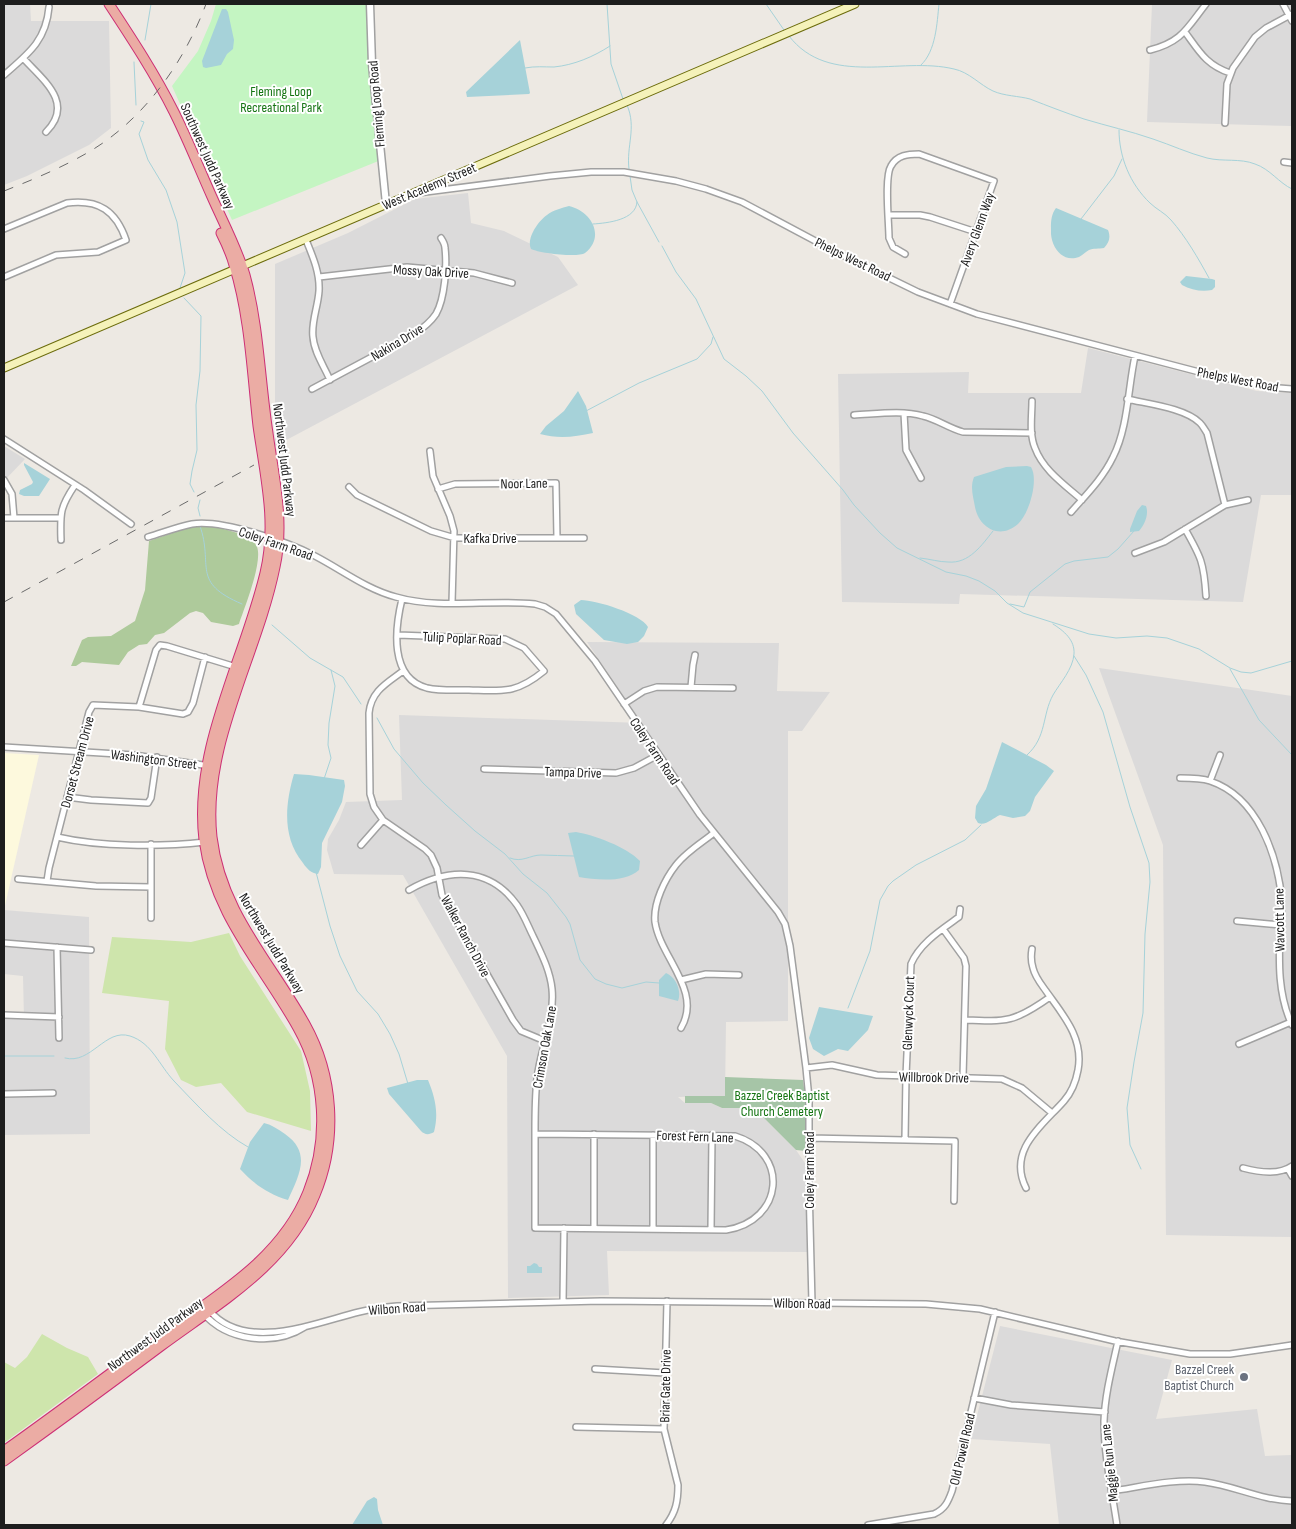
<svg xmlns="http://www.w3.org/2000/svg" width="1296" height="1529" font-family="'Sofia Sans Condensed',sans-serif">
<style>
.residential{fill:#dbdada}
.education{fill:#fdf9dd}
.grass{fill:#cee5ac}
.forest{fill:#aeca9b}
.cemetery{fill:#a6c5a7}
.park{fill:#c4f5c2}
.water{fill:#a6d2d9}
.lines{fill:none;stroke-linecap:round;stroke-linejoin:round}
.stream{stroke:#a6d2d9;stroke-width:1}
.minor-casing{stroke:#a1a1a1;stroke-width:8}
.tertiary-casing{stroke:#a1a1a1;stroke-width:9}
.secondary-casing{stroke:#6c6c0c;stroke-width:9}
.trunk-casing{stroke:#cd2f75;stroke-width:11}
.minor{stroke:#fff;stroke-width:5}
.tertiary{stroke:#fff;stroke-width:6}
.secondary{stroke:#f5f2ba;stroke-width:7}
.trunk{stroke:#ebaca4;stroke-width:9}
.rail{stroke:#6b6b6b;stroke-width:1;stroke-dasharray:10 10;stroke-linecap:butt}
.worship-dot{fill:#6b7280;stroke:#fff;stroke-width:2}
.labels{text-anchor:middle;stroke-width:4;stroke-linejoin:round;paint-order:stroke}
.park-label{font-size:14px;fill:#147412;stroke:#fff}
.street-label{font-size:14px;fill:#1d1d1d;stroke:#fff}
.worship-label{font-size:14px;fill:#5b616d;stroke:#fff;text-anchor:end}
</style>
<rect width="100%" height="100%" fill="#ede9e3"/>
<path class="residential" d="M4,4H30L31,21H109L111,128L89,145L27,176L4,185Z
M1152,4H1292V126L1147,122Z
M468,193L471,223L504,231L558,257L578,285L275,446V264L348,233L415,199Z
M1088,348L1257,391L1292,393V495H1261L1243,602L960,594L959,604L842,602L838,374L969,372L968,393H1081Z
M4,446L25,459L4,481Z
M587,642L779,643L777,691L830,692L802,731H788V1021L726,1022L725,1096L678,1097L685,1103H711L722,1108H754L796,1150L805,1163L807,1252L607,1251L609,1295L508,1298L507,1056L403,875L334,874L327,850L328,839L339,820L346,802L402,800L399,715L642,723Z
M1099,668L1292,696V1237L1166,1235L1163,845Z
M4,910L89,917L90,1134L4,1135V1019H24L23,976L4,974Z
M1000,1326L1172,1360L1156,1419L1257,1409L1265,1456L1292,1455V1525H1059L1050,1444L971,1439Z"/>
<path class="education" d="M4,753L39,755L4,910Z"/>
<path class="grass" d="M229,933L240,956L301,1051L310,1091L311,1131L247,1112L221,1083L196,1087L181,1080L165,1049L169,1001L102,993L112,937L191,942Z
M42,1334L67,1348L88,1357L98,1374L4,1443V1362L15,1368L27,1357Z"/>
<path class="forest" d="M207,524L251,537C253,540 256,544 257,547C263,562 244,609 239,624L233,626L211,622L203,613L196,611L190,613L164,633L155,635L147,644L139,645L128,652L119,665L82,662L76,666H71L82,640L88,637L111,636L135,621L145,590L149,541L193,526Z"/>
<path class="cemetery" d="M725,1077L803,1080L805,1096L806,1151L796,1150L754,1108H722L711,1103H685V1096H725Z"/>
<path class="park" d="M216,4H371L381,160L232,220L172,86L198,51L211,21Z"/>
<path class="water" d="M222,9H226L228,12L234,40L233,49L227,54L221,65L206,68L203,67L202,61Z
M520,40L530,93L529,94L467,97L466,92Z
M569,206C591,211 606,236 585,253C578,258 539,253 531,249C526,239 538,221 547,215C553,210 562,208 569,206Z
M1056,208L1108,230C1111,238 1109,242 1104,248C1099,249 1093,248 1089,250C1085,252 1083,255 1079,257C1063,263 1052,248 1051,234C1051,225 1050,216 1056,208Z
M1186,276L1212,279L1215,280V287L1212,290C1202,292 1191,290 1182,285L1180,282Z
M578,391L586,406L593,433C575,437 558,439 540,434L546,426L564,411Z
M24,463L50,479L39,496H24L19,494L20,490L32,484L33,482L24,465Z
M1027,466L1031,467C1039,480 1029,514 1018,524C1000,540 979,528 975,507C973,496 970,487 974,477L1006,467Z
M1142,505L1146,506C1149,514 1145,524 1139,531L1130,532V529L1137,511Z
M581,600C596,600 641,614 648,627L644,636L638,642L627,644L604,640L576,614L574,605Z
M1002,742L1046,765L1054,771L1035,797L1030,811L1025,816L1013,818L1000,815C993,818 986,826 978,823L975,818L976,806L986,789Z
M294,774L309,775L344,780L345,786L342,802L322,843L321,867L318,874C311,873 307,869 303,863C282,838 285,804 294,774Z
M576,832C594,835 627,847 640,861L639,870C625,883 596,880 579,877L568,833Z
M666,973C676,977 682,991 678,1001L659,996V980Z
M819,1007L873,1016L868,1030L848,1051L838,1049L824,1056L813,1049L809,1038Z
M417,1080H428C435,1097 439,1113 434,1132C429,1135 425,1135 421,1131L389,1094L387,1088Z
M264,1123C272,1125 278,1129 285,1134C312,1153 299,1175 288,1200C268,1194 254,1184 240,1169L250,1142Z
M534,1263L537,1264L539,1267H542V1273H527V1266H530Z
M374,1497L377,1499L378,1510L383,1525H352L367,1501Z"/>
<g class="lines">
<path class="stream" d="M607,4L611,64L623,99
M766,4L784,30
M789,36C829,88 900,56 954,69C969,72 980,85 993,91C1004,96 1019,96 1030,99C1048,106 1066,113 1084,119C1107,126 1130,131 1153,139C1171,145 1188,153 1207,158C1223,162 1240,158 1255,164C1270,169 1279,183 1292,189
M145,40L151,4
M134,62L136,105
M921,65C936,51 937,23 939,4
M525,68C535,66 544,67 554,67C574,65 593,57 610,46
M627,105C637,128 626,146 629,169
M141,121L144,122L139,134L148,160L166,190L177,222L185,273L180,288
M1119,130C1119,157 1130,184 1150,203C1156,209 1165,213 1171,220C1186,237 1198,258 1209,278
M630,176L632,190L637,202L659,242
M1081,219L1114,176L1122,159
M593,224C608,223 636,220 637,202
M662,246L676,272L696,299L724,359L746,376L762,391L793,433L843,490L854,505L880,533L897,548L946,572L966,576L979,581L995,591L1007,603L1023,613L1089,634L1116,638L1147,636L1167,638L1199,649L1230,668L1241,672L1251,673L1292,661
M184,298L201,316L200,371L196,405L197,450L192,471L190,484L194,492
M586,411L639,383L697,359L711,344L713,337
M200,516L198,508L200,500
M200,526C214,566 190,582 242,604
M920,558C930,559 939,562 948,562C969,564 982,545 993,531
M1010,604L1024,607L1030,592L1065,564L1074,561L1108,557L1118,549L1134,531
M272,625L310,658L343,677L361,704
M1074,656L1086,675L1103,712L1130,807L1149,863L1150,882L1145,934L1143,1013L1134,1062L1127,1108L1130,1145L1141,1169
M1230,669L1259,720L1292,755
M377,718L394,749L423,783L446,805L475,831L505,854L523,874L547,893L566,917L570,924L580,960L595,979L606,984L622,988L646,982L659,983
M1027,755C1047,737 1042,715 1053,695C1060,683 1073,669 1074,654C1075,640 1064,631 1053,624
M324,779L331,758L328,745L329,723L335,686L331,670
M510,858C522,863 530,855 541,855C552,855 563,856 574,856
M316,872L330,926L340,956L357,991L378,1014L390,1034L399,1054L408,1084
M848,1008L870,951L880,900L888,886L893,881L916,865L965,840L981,825
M4,1056H54
M65,1058C91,1065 105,1028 130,1036C152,1043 159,1065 174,1081C196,1104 221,1132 248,1147"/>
<defs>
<path id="minor" d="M1283,4L1292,21
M1185,32C1199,51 1206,65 1230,73
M1150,50C1182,42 1187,28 1206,4
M23,58C43,80 75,103 46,132
M4,75C28,54 46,41 49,7
M1225,123L1227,84L1233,68L1255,37L1266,28L1292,14
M1284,162L1292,163
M418,193L550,176L591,172H624L676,181L706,189L742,202L836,252L918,292L977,314L1203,373L1267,387L1292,389
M889,215H920L930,217L976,232
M4,229L67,203C99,199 116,211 126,240L98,252L56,255L4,277
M306,240C313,257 320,273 319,291C318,307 311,322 313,337C314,352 324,366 330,380
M905,254L893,247L889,238C889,223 884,177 891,166C897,155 908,154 919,154L994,181L950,304
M319,277L407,267L474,273L512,283
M312,389L413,335C422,329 430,323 436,314C445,298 447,266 445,248C445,244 443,241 441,238
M1127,399C1148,404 1185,408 1200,423C1203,426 1205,430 1207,433L1225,505
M1032,401C1032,416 1029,434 1035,448C1043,470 1065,485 1082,500
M904,413L906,450L921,478
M854,415C876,414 902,410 923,416C937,419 948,428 963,432L1032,433
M4,439L84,490L131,524
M430,451L433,476L450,516L454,531L452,603
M4,480L12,494L14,518
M349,487L357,495L431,531L455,538H584
M438,489L455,484L556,483L557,538
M1071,512C1086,495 1103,478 1113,457C1128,428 1128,388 1135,356
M4,518H60
M1185,529C1201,557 1204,563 1206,596
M148,537C162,533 177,527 192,524C221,519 289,542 315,556C342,570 366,589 396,597C441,610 490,599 535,604L545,607L556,614L595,661L700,815L778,912L785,924L790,946L806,1068L809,1099V1185L812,1303
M61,540C60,513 60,507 75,485
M1135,553L1164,542L1225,505L1248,500
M398,635L505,639L524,648L544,671C516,694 503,691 469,690C456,690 440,691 427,688C389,678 395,628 402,599
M403,671C387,683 371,691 369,713L370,794L374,807L383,820L425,849L431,855L437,868L442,895L513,1020L521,1031L545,1041
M691,687L693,665L695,655
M624,704L644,691L657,687L733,688
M139,707L156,650L160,645L167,646L236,667
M4,747L134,755L210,766
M484,769L616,773L634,768L658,755
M1180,778C1189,778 1201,778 1210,781C1258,797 1278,856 1282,902C1282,909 1281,917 1280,924C1279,959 1277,993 1292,1025
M1210,781L1220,755
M67,797L91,800L148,803L151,798L157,757
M57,837C100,847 161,847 205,842
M151,844V918
M361,845L383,820
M18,879L96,886L151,887
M47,881L49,868L89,712L93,705L139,707L183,714L188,712L193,703L205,657
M409,890C448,868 489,866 517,905C524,915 528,926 533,936C541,953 550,970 552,989C555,1020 540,1049 537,1079C535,1097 535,1115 535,1132C535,1164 535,1196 535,1228L726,1230C784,1221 790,1153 735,1136L535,1134
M1237,921L1280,925
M943,929L964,958L966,966L963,1077
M4,943L91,950
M57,947L59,1038
M681,980L706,974L739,975
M4,1015L59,1017
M965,1020C1007,1022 1015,1022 1050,997
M681,1028C703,991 660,957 655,922C653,903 665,879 676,865C686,852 701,843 714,833
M1239,1044L1291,1022
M806,1068L832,1065L877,1075L1002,1079L1022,1088L1052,1113
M4,1094L53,1093
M653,1135V1229
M809,1138L955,1141L954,1201
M905,1139L906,1076L911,964C920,943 941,930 959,917L960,909
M1243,1168C1258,1172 1279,1175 1292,1166
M1288,1169L1292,1176
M1026,1188C1007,1150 1042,1126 1064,1101C1072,1092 1076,1081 1078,1070C1084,1038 1063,1015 1046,991C1041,984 1035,977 1033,968C1031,962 1031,955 1032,949
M594,1228V1134
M711,1229L712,1135
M563,1302L564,1228
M209,1310C245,1353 314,1323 359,1312C371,1309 384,1307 397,1306L601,1301L926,1304L980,1309L1115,1341L1190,1354H1230L1292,1345
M203,1313C227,1341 274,1347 305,1327
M595,1369L665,1373
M974,1398L1011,1405L1105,1412
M576,1427L664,1429
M1112,1491C1140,1487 1176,1478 1205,1482C1235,1486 1261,1500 1292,1501
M666,1525C676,1512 678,1501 678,1485L664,1429L667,1301
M868,1525L934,1514C945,1509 948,1502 952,1491L995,1312
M1117,1525C1112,1491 1104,1456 1104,1421C1105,1394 1112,1368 1118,1341"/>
<path id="tertiary" d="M370,4L372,64L386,204"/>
<path id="secondary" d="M4,368L855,4"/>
<path id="trunk" d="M4,1451C56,1414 107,1376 158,1338C214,1297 281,1260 308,1192C329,1140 326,1078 298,1028C263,965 214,915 204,840C193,748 244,661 265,573C277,523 265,476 258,426C252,373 250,317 234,265C231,254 226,243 221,233
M4,1461C57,1423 109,1385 161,1346C219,1303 287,1265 315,1195C338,1140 334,1076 305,1024C270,961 221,912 212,837C202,744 257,656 275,567C285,522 274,478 268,433C260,381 259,326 245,275C237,248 223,222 212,197C199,168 188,140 174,112C155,74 132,39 109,4"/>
</defs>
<use href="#minor" class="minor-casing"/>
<use href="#tertiary" class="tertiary-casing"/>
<use href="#secondary" class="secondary-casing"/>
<use href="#trunk" class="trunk-casing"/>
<use href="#minor" class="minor"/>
<use href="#tertiary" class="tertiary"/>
<use href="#secondary" class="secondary"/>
<use href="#trunk" class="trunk"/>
<path class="rail" d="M4,191C32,180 61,168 87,153C143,121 184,63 206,4
M4,602L254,465"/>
</g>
<circle class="worship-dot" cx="1244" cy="1377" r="5"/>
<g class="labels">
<g class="park-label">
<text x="281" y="96">Fleming Loop<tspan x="281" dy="16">Recreational Park</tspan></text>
<text x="782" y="1100">Bazzel Creek Baptist<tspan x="782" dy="16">Church Cemetery</tspan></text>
</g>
<g class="street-label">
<text transform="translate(376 104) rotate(-95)" y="5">Fleming Loop Road</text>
<text transform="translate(208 156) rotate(66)" y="5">Southwest Judd Parkway</text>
<text transform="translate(429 186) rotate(-23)" y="5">West Academy Street</text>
<text transform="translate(977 229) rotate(-70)" y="5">Avery Glenn Way</text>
<text transform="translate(853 259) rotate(26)" y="5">Phelps West Road</text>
<text transform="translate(431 271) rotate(3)" y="5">Mossy Oak Drive</text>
<text transform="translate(397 342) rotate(-31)" y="5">Nakina Drive</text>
<text transform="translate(1238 379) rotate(11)" y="5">Phelps West Road</text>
<text transform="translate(285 460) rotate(83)" y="5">Northwest Judd Parkway</text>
<text transform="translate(524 483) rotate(-1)" y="5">Noor Lane</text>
<text x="490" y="543">Kafka Drive</text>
<text transform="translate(276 543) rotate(19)" y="5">Coley Farm Road</text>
<text transform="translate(462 638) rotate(3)" y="5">Tulip Poplar Road</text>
<text transform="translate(655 751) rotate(56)" y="5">Coley Farm Road</text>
<text transform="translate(154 759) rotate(7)" y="5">Washington Street</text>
<text transform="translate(77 762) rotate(-75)" y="5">Dorset Stream Drive</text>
<text transform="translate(573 772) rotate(2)" y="5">Tampa Drive</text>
<text transform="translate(1279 920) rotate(-91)" y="5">Wavcott Lane</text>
<text transform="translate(466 936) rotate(62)" y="5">Walker Ranch Drive</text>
<text transform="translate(272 943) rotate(59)" y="5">Northwest Judd Parkway</text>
<text transform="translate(908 1013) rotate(-88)" y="5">Glenwyck Court</text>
<text transform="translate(544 1047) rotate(-80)" y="5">Crimson Oak Lane</text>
<text transform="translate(934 1077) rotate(1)" y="5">Willbrook Drive</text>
<text transform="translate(695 1136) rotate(2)" y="5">Forest Fern Lane</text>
<text transform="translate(809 1170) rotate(-90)" y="5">Coley Farm Road</text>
<text transform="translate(802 1303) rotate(1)" y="5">Wilbon Road</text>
<text transform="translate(397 1308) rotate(-4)" y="5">Wilbon Road</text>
<text transform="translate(155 1334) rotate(-36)" y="5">Northwest Judd Parkway</text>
<text transform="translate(665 1386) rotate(-89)" y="5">Briar Gate Drive</text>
<text transform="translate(962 1449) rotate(-77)" y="5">Old Powell Road</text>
<text transform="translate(1109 1463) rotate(-96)" y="5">Maggie Run Lane</text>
</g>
<g class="worship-label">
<text x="1234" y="1374">Bazzel Creek<tspan x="1234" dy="16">Baptist Church</tspan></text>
</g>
</g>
<rect width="1296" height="1529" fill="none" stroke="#1d1d1d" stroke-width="10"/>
</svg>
